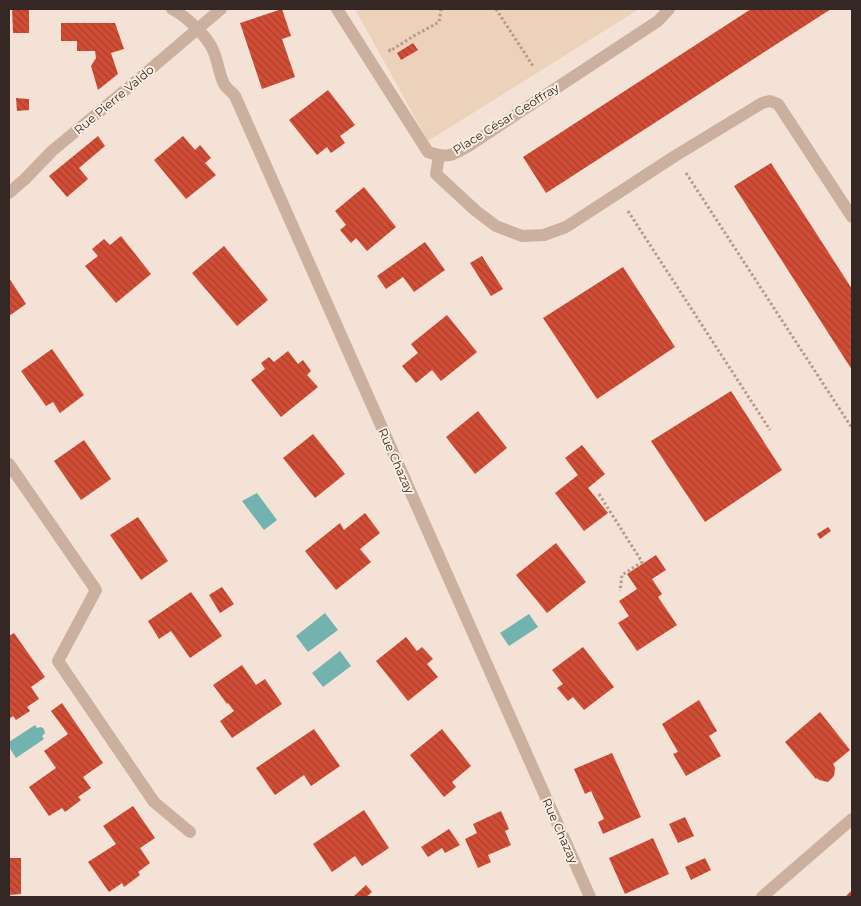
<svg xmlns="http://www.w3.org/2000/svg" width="861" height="906" font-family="Montserrat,sans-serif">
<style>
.plaza{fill:#ecd2ba}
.water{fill:#72b2af}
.building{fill:url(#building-back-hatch)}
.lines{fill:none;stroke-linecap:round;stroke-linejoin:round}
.path{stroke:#b79a8b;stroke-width:3;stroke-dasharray:2.5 2.5;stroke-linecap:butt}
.service{stroke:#cbb0a0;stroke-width:12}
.minor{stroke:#cbb0a0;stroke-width:12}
.labels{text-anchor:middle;stroke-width:4;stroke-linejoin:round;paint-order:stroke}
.street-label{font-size:12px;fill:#352824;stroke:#faede1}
</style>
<defs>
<pattern id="building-back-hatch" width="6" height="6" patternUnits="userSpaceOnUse" patternTransform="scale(1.25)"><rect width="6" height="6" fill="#d14d35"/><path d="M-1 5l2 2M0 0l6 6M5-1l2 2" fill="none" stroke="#aa402d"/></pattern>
</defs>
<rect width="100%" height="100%" fill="#f3e2d5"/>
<path class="plaza" d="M355,9H639L428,141Z"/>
<path class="water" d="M257,493L277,520L264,530L242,501Z
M325,613L338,630L308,652L296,636Z
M529,614L538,627L509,646L500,633Z
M340,651L351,666L323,687L312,673Z
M35,725L37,728L41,727L44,729L45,733L42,736L44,739L16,758L9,747V742Z"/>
<path class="building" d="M12,9H29V33H13Z
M282,9L291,36L282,39L295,77L262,89L240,23Z
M751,9H831L546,193L523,157Z
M61,23H115L124,49L111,53L118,74L98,90L91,66L96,58L95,51H77V41H61Z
M413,43L418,50L401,60L397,53Z
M328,90L355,125L340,136L345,143L331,153L327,147L317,155L289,120Z
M16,98L29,99V110L17,111Z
M98,136L105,146L79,168L88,179L67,197L49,176Z
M183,136L195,150L200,145L211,158L205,163L216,175L186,199L154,160Z
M771,163L852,289V370L734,186Z
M364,187L396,227L367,251L356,238L351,243L340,230L346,225L335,211Z
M121,236L151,274L116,303L85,266L98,256L92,249L104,239L110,245Z
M425,242L445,270L414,292L403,277L386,289L377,276Z
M224,246L268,300L237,326L192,273Z
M482,256L503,289L491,296L470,263Z
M623,267L675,347L597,399L543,318Z
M9,278L26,304L9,316Z
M447,315L477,352L441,381L432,370L416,383L402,366L418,353L411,344Z
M52,349L84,395L60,413L53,402L46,406L21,371Z
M288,351L298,364L303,360L311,371L307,375L318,387L281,417L251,380L265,369L261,363L269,357L274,362Z
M731,391L782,470L705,522L651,441Z
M478,411L507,448L475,474L446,437Z
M313,434L345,474L315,498L283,458Z
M84,440L111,479L81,500L54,461Z
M582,445L605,474L588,488L608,513L584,531L555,493L578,475L565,458Z
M365,513L380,533L360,549L371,562L336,590L305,551L340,523L344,530Z
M138,517L168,561L141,580L110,535Z
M828,527L831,531L820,539L817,534Z
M556,543L586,582L547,613L516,575Z
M656,555L666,570L652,579L662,594L658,597L677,625L637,651L618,623L629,616L619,601L637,589L627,574Z
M222,587L234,604L220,613L209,595Z
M191,592L222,636L190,658L171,631L159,639L148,621Z
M14,633L45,677L31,687L39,699L27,707L30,711L16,720L13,716L9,719V636Z
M406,637L417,651L422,647L433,659L427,664L438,677L408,701L376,661Z
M583,647L614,687L584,710L573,697L568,701L557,688L563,684L552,670Z
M242,665L256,685L265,679L282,704L232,738L220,721L234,711L228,703L227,704L213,685Z
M699,700L717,731L709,736L721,756L686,776L673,754L678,752L662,724Z
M62,703L103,763L83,777L91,788L78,797L81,800L65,812L62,808L49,816L29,787L56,768L44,751L68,734L51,711Z
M820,712L850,750L833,764L835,768L834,776L828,782L819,780L817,778L816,779L785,742Z
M314,729L340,766L311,786L304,775L275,795L256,768Z
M442,729L471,766L452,782L456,787L444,797L410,755Z
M612,753L641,817L603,834L598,822L604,819L591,791L585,794L574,769Z
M133,806L155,838L140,848L150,863L138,872L140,875L124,887L122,883L109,892L88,862L116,844L103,826Z
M364,810L389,848L362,866L355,856L332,872L313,844Z
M501,811L509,829L505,831L511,845L488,855L491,862L478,868L465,839L477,833L473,824Z
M685,817L694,836L678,843L669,824Z
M449,829L460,845L445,853L442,848L428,857L421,847Z
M653,838L669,874L625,894L609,858Z
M9,858H21V894L9,895Z
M705,858L711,870L691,880L685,867Z
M366,885L372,892L366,897H353Z
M852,890V897H845Z"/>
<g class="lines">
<path class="path" d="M496,9L533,66
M389,49L390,51L412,37L439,22L441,9
M686,173L852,428
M628,211L770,430
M599,494L642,562L622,575L620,591"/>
<path class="service" d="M439,156L436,174L476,211L496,226L522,236L544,235L566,227L675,156L762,103L770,101L778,104L852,217
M9,464L96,590L58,661L154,802L190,832"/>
<path class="minor" d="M172,9C186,16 207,36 213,50C218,61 219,74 224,84C227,89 232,92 235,96L590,897
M337,9L428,152C448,159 453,155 470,145L658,21L669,9
M9,193L25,179L52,151L147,72L221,9
M762,897L852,819"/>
</g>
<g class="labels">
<g class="street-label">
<text transform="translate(114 100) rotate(-40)" y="4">Rue Pierre Valdo</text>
<text transform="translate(506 119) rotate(-32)" y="4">Place César Geoffray</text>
<text transform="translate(396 461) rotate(66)" y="4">Rue Chazay</text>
<text transform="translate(560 831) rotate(66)" y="4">Rue Chazay</text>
</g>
</g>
<rect width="861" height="906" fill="none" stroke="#352824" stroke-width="20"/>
</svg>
